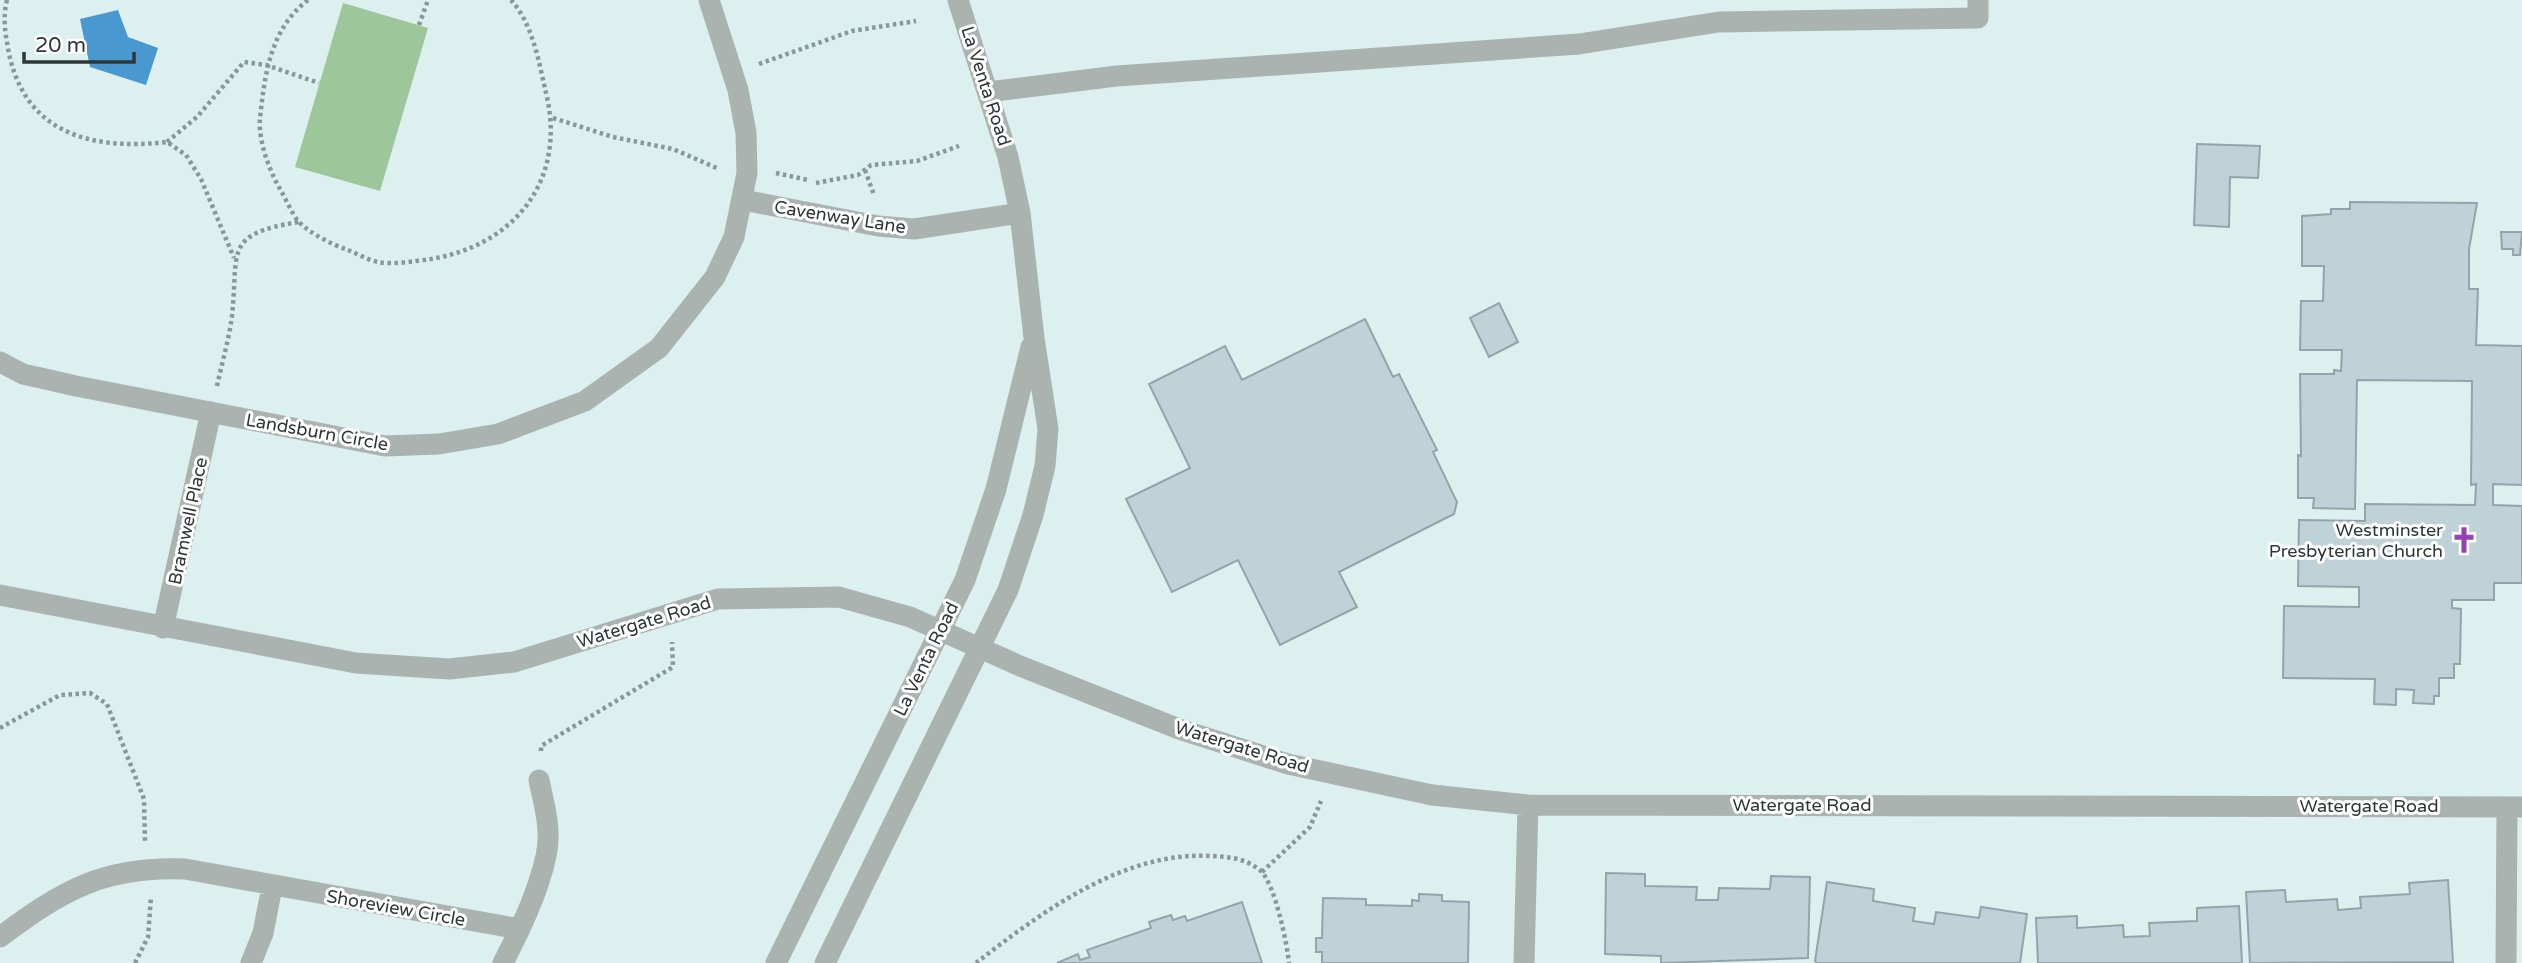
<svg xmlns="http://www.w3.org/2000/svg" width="2522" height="963" font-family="'Varela Round',sans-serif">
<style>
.pitch{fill:#9dc69b}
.water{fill:#4998d0}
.building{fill:#bfd2d7;stroke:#92a5aa;stroke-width:2}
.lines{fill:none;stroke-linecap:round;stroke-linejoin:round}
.path{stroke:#899897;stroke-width:4.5;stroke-dasharray:3.5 3.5;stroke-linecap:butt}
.minor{stroke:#abb3b0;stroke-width:21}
.labels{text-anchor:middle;stroke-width:6;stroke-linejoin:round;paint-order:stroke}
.street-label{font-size:18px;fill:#2e3736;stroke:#fff}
.poi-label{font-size:18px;fill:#2e3736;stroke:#fff;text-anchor:end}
</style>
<rect width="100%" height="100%" fill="#dbf0ef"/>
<path class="pitch" d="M343,3L428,28L380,191L295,167Z"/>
<path class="water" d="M118,10L128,37L158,48L146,85L90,67L80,19Z"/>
<path class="building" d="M2197,144L2260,146L2258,178L2230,177L2229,227L2194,225Z
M2350,202L2477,203L2469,249V289H2478L2476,345L2522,346V485L2493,484V505L2522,506V583H2494V600H2452V608L2461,609L2460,664H2454V678H2439V696H2434V704L2413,703L2414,690L2396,689V705L2374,704L2375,679L2283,678L2284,606L2359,607V587L2298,586L2299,520L2365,521V504L2475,505L2476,484L2471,485L2472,381L2357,380L2355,509L2313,508L2314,498H2298V455L2301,456L2300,374H2334V370L2341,371L2342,350H2300L2301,301H2323L2324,266H2302V216L2331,214V209H2350Z
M2501,232H2522L2520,255H2513V249H2502Z
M1499,303L1518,342L1489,357L1470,318Z
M1365,319L1393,377L1399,374L1437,450L1433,452L1457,502L1454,514L1339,572L1357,607L1280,645L1238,560L1172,592L1126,499L1190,468L1149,384L1225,346L1242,380Z
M1606,873L1645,874V886L1697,887L1696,900H1718L1719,888L1770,889L1771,876L1810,877L1808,958L1661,963V956L1605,954Z
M2448,880L2453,962L2250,963L2246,892L2285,890L2286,902L2337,899L2338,910L2361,908L2360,897L2410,894L2409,883Z
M1827,882L1874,889L1873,901L1915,908L1913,921L1934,924L1936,912L1979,918L1981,907L2027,914L2020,963H1817L1815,961Z
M1419,894L1442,895V901L1469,902L1468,963H1322V952H1316V938H1322L1323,898L1366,899V905L1412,906V900L1419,901Z
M1242,902L1262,963H1057L1078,954L1080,960L1090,957L1087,950L1151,928L1149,922L1171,915L1173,920L1185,916L1187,921Z
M2239,906L2242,963H2038L2036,918L2077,916V928L2123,925L2124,937L2150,936L2149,923L2197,921V908Z"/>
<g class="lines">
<path class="path" d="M7,0C2,19 6,39 10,58C29,137 97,150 167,142L186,155L201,179L234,258
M308,0C270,29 265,74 260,118C258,140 269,170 280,189C286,199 291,212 298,221C309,233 333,245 348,250C358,254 368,260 378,262C394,265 415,261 431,259C516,245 567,179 546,93C539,63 533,24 511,0
M419,25L428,0
M759,64L852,31L916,21
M553,118L613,137L673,149L719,169
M167,142L197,117L244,62L266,65L319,83
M865,170L874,195
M776,173L808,180
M816,183L858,175L871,165L917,161L959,146
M217,386C222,363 229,339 232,316C239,252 222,234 299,222
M0,728L60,695L90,693L107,704L144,799L145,843
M541,751V746L673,667L672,642
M1262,872L1310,827L1321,801
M135,963L148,937L151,897
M976,963C1042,912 1123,851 1211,856C1229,857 1246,858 1261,871C1275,885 1287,943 1289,963"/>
<path class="minor" d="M988,92L1117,76L1579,44L1719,22L1978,18V0
M743,200L878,226L914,229L1020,213
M0,362L23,374L76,386L385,446L439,444L498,434L585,401L659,348L715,277L734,237L747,173L746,133L738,90L709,0
M0,595L356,663L449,669L514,662L718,599L839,597L910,617L1020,666L1179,729L1288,764L1432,795L1528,805L2522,807
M163,628L211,412
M0,937C63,890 104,866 185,869L520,929
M251,963L263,933L272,887
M503,963C520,930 538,893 546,856C552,831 544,804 539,780
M776,963L965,580L996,489L1031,347
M825,963L1008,590L1033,515L1045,466L1048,429L1034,338L1020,213L1008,157L958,0
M1524,963L1528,805
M2506,963L2507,807"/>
</g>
<defs>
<symbol id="church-bare" viewBox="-9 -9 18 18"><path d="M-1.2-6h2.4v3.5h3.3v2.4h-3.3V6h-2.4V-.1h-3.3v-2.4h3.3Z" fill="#9442b1" stroke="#fff" stroke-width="2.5" paint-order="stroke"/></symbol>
</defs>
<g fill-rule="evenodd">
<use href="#church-bare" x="2445" y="521" width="38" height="38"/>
</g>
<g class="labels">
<g class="street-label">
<text transform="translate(986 86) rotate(72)" y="6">La Venta Road</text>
<text transform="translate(840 217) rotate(9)" y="6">Cavenway Lane</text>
<text transform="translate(317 432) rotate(10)" y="6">Landsburn Circle</text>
<text transform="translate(188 521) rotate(-78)" y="6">Bramwell Place</text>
<text transform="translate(644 622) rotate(-17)" y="6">Watergate Road</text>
<text transform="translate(926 659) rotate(-64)" y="6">La Venta Road</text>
<text transform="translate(1242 747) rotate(17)" y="6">Watergate Road</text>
<text x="1802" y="811">Watergate Road</text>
<text x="2369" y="812">Watergate Road</text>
<text transform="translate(396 908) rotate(10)" y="6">Shoreview Circle</text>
</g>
<g class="poi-label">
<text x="2443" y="536">Westminster<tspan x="2443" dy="21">Presbyterian Church</tspan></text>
</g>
</g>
<path d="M24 52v10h110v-10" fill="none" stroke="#2e3736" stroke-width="3.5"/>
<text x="35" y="52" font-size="21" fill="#2e3736" stroke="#ffffff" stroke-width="5" paint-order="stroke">20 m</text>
</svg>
